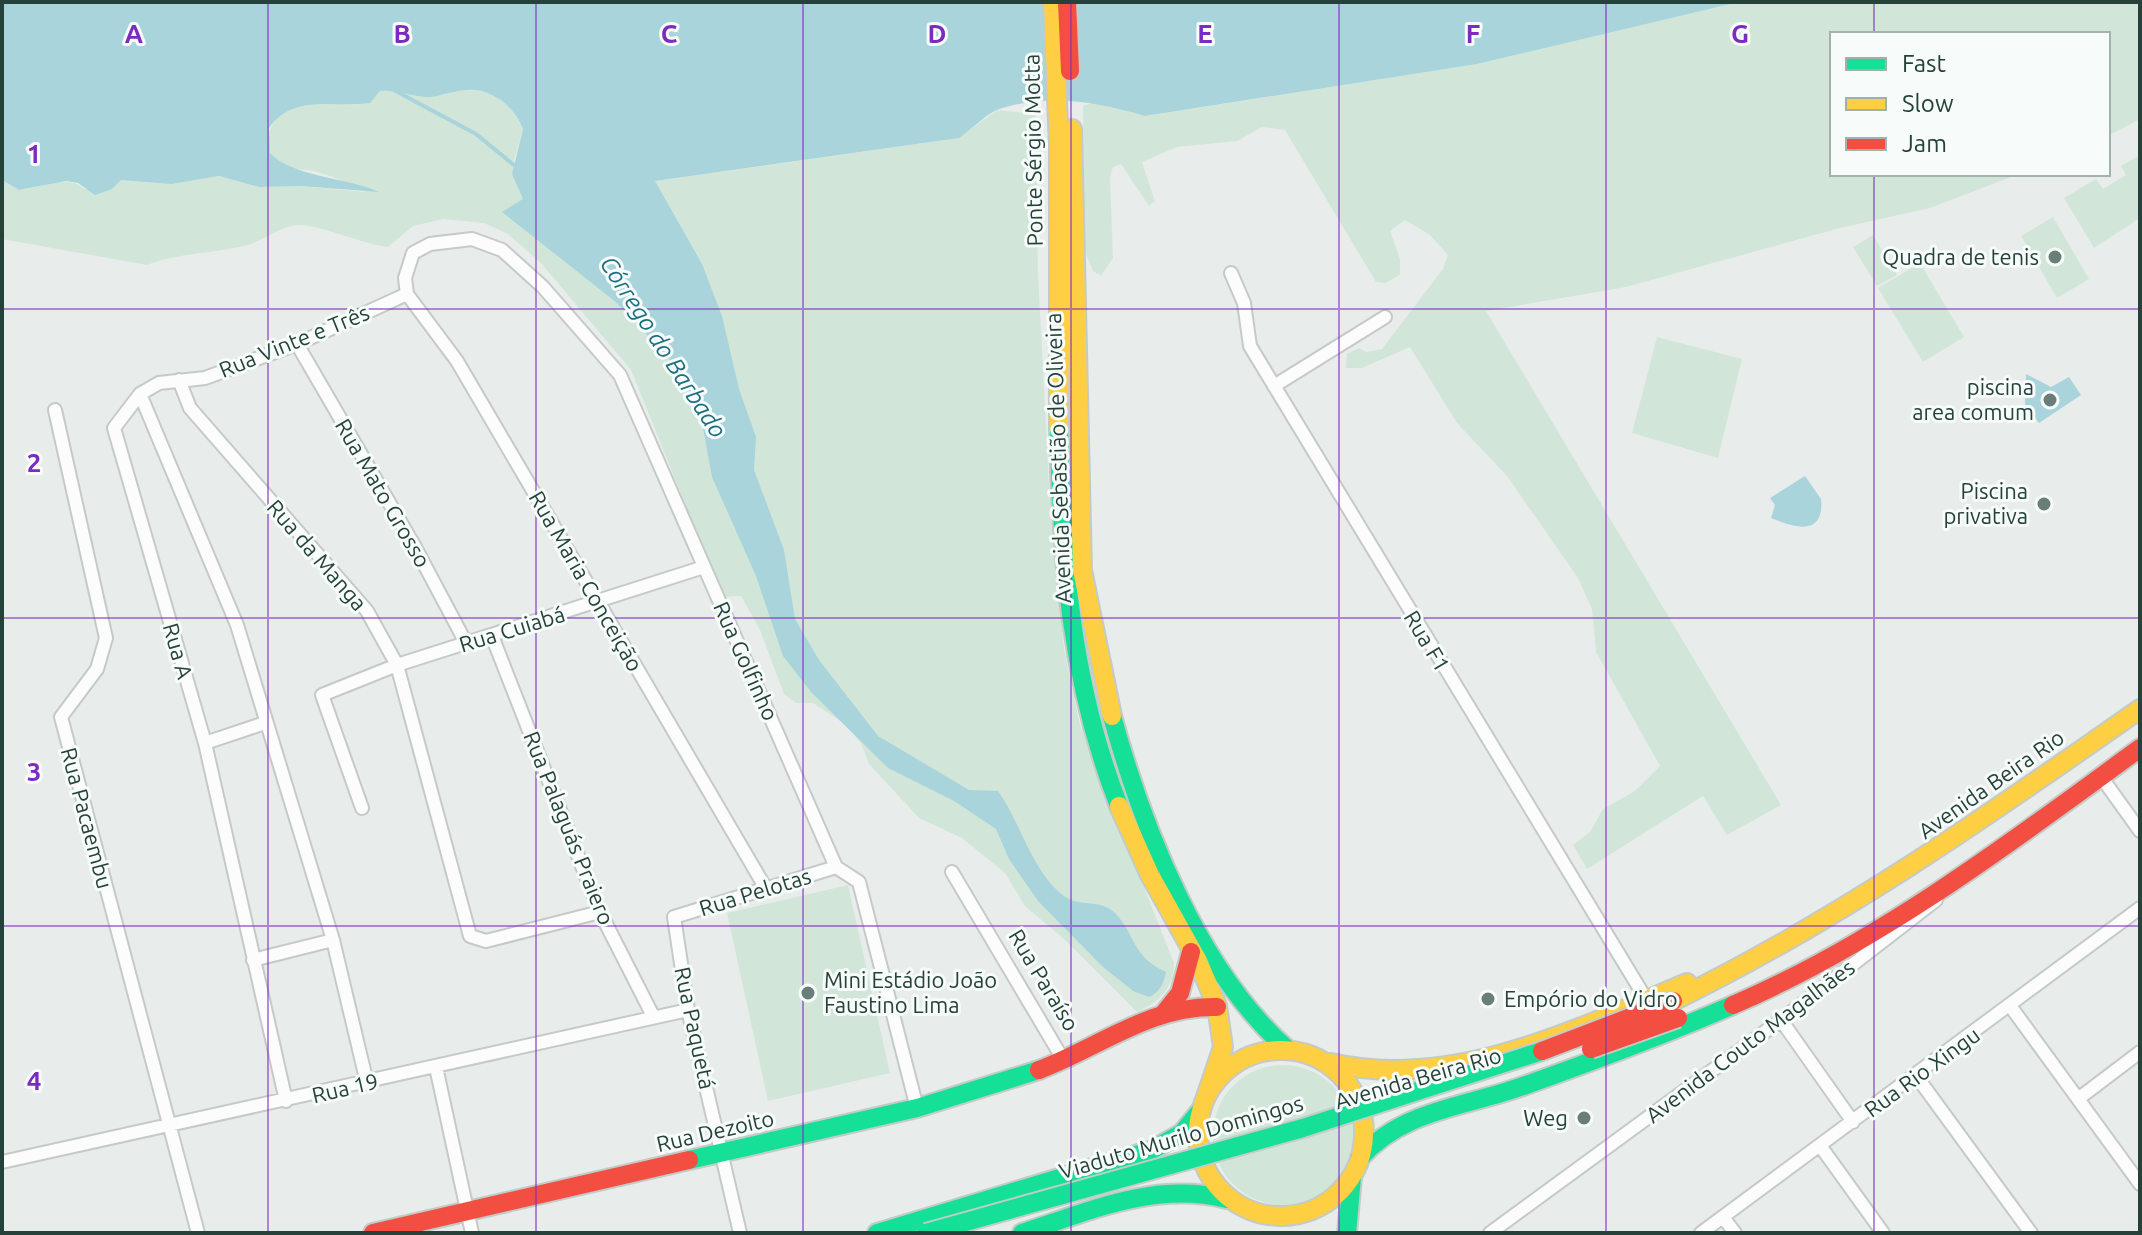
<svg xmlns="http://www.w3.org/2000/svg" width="2142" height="1235" font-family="Ubuntu,sans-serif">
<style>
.green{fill:#d1e6d8}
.water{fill:#a9d4db}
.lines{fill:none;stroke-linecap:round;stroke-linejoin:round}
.stream{stroke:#a9d4db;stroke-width:4}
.street-casing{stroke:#c5cac8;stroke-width:16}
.fast-casing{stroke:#c3cbc8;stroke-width:22}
.slow-casing{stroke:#c3cbc8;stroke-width:22}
.jam-casing{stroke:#c3cbc8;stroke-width:22}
.street{stroke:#fcfcfc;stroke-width:12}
.fast{stroke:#16e098;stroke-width:18}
.slow{stroke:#ffcf43;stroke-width:18}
.jam{stroke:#f24e42;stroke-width:18}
.fast-bridge-casing{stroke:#c3ccc9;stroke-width:22;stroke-linecap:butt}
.jam-bridge-casing{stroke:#c3ccc9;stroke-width:22;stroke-linecap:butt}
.fast-bridge{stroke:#16e098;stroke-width:18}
.jam-bridge{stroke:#f24e42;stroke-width:18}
.grid{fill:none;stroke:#7b2cbf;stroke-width:2;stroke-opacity:0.55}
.poi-dot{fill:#697e78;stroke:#f7fbf9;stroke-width:3}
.labels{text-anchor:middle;stroke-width:6;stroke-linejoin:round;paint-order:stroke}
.street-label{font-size:22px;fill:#24423a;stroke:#f7fbf9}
.poi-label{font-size:22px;fill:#24423a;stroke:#f7fbf9;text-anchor:end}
.water-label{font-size:24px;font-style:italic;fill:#1c6f80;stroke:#f7fbf9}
.grid-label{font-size:26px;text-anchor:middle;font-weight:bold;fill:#7b2cbf;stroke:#f7fbf9;stroke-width:6;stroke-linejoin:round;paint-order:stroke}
</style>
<rect width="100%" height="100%" fill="#e8edeb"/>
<path class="green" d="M1739,2H2140V119L2108,136V34H1832V174H2019L1930,208L1840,228L1626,287L1486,311L1781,805L1727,835L1703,796L1587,869L1573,845L1590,832L1603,809L1635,791L1660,766L1596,652L1592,609L1578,578L1507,476L1457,423L1410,347L1362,368H1346L1347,354L1359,348L1366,352L1382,349L1443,269L1448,255L1430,235L1405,220L1390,231L1400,259V275L1385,283L1376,282L1285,130L1262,127L1237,141L1177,147L1142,162L1155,201L1149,206L1121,164L1113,167L1110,177L1113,258L1101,276L1093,271L1084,249L1083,106L1097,101L1146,116L1477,64Z
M390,90C406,91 419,96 434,96C445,96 454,91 465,90C491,86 514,106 523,129L512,167L585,191L959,138L997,110L1036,114L1038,274L1051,524L1064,649L1080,725L1174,963C1174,989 1159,1002 1137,1012L1065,940L1025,906L1005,873L962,838L919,818L869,764L861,743L845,724L813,703H796L784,694L760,630L741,596L723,597L631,370L541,263L508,234L484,223L443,219L413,226L388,247C362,244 319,224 297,225C282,226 265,239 251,244C217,254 180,252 147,265L2,239V180L19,190C39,189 68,173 84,189H112L120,180L133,178L172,184L219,176L259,187L301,186L365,192C348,183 327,173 308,170C299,169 293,170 284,166C258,153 266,119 290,109C316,99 343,107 369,103L380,91Z
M2140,155V218L2094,248L2064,198L2096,179L2103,189L2126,175L2121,166Z
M2053,217L2089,279L2057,298L2021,236Z
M1873,235L1897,275L1877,286L1853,247Z
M1920,263L1964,337L1923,362L1878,288Z
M1657,337L1742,359L1718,458L1632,433Z
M848,885L890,1073L768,1101L727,913Z
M1213 1135a70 70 0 1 1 140 0a70 70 0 1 1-140 0Z"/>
<path class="water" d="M2,2H1739L1477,64L1145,116C1098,102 1049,93 999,109C986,114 971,130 959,138L655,181L702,264L722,316L739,389L756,437L754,470L784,550L795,619L819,660L878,736L969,790L998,791C1021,823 1032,872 1064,896C1080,908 1100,898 1115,913C1136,935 1132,957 1166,972C1164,983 1160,992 1149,997L1133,991L1102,966L1038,901L1009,859L996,829L954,801L888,768L811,692L783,656L756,576L712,477L699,407L667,356L617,303L502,212L523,199L512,174L523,129C515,107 491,87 466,90C453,91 442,96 429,97C412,97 397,89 380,91L370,103C334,108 293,93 269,128L270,153C292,177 347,177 379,192L301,186L259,187L219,176L172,184L121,180L112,189L95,195L78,183L66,181L19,190L2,180Z
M2026,374L2051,387L2069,377L2081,395L2039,423L2025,404Z
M1805,476L1821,499C1825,538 1792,527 1771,518L1775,505L1770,498Z"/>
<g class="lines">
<path class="stream" d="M390,88L476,134L515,166"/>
<defs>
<path id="street" d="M1231,273L1244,303L1250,346L1646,999
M297,344L415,547L466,643
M179,380L190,408L367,611L397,665L470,936L486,941L600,912
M1274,386L1385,317
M140,394L237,625L333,940L367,1083
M55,410L106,638L97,669L61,717L198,1233
M492,636L600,912L653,1016
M205,743L265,723
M2102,778L2140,831
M362,808L322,695L397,665L704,567
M952,872L1064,1061
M765,887L457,361L407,294L405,278L413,253L430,244L472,239L502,250L543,287L620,375L836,867L859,882L917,1108
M253,960L333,940
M2011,1007L2140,1184
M1781,1020L1853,1122
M436,1067L472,1233
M1917,1077L2031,1233
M2078,1099L2140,1052
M286,1101L205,743L114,428L140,394L159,383L205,378L297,344L407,294
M1821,1147L1883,1233
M2,1162L688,1010
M1723,1217L1735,1233
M740,1233L688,1010L674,917L836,867
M1490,1233L1781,1020L1936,900
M1701,1233L2140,908"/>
<path id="fast" d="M1059,427C1061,557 1071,684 1119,806
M1112,716C1143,829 1198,970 1287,1049
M1360,1158C1403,1109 1467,1107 1526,1085C1596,1060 1665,1035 1733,1005
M689,1160L917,1108L1039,1070
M877,1233L1152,1150L1182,1133L1201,1110
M1022,1233C1090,1211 1155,1181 1227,1199
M1347,1233L1352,1177"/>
<path id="slow" d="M1053,2L1059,147V427
M1072,129L1082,570L1112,716
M1119,806L1150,875L1198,961L1217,1006L1223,1047L1206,1097
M1673,1001C1839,920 1989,815 2140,709
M1198 1133a83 83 0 1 1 166 0a83 83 0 1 1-166 0Z
M1331,1063C1453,1091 1577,1029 1687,983"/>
<path id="jam" d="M1067,2L1070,71
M1733,1005C1876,944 2015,840 2140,748
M1164,1013L1180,993L1191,952
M1039,1070C1098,1048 1151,1005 1217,1007
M373,1233L689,1160"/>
</defs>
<use href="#street" class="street-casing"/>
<use href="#fast" class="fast-casing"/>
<use href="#slow" class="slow-casing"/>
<use href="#jam" class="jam-casing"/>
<use href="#street" class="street"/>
<use href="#fast" class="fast"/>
<use href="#slow" class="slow"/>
<use href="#jam" class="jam"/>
<defs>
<path id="fast-bridge" d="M926,1233L1303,1128L1542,1051"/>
<path id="jam-bridge" d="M1591,1049L1678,1018
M1542,1051L1673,1001"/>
</defs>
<use href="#fast-bridge" class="fast-bridge-casing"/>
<use href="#jam-bridge" class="jam-bridge-casing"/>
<use href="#fast-bridge" class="fast-bridge"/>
<use href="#jam-bridge" class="jam-bridge"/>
</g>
<path class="grid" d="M268,2V1233M536,2V1233M803,2V1233M1071,2V1233M1339,2V1233M1606,2V1233M1874,2V34M1874,174V1233M2,309H2140M2,618H2140M2,926H2140"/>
<g class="poi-dot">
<circle cx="2055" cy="257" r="8"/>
<circle cx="2050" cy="400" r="8"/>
<circle cx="2044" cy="504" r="8"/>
<circle cx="808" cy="993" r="8"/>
<circle cx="1488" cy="999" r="8"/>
<circle cx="1584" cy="1118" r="8"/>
</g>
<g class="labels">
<g class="street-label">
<text transform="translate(1033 150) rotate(-91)" y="8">Ponte Sérgio Motta</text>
<text transform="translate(294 341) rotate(-22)" y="8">Rua Vinte e Três</text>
<text transform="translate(1058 458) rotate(-92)" y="8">Avenida Sebastião de Oliveira</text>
<text transform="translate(383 493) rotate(60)" y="8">Rua Mato Grosso</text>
<text transform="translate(317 555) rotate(49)" y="8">Rua da Manga</text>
<text transform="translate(586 581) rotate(60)" y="8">Rua Maria Conceição</text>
<text transform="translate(512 629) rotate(-17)" y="8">Rua Cuiabá</text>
<text transform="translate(1427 641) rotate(59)" y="8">Rua F1</text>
<text transform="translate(178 651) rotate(74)" y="8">Rua A</text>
<text transform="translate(746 661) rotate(66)" y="8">Rua Golfinho</text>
<text transform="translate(1991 784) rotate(-35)" y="8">Avenida Beira Rio</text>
<text transform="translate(87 818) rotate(75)" y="8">Rua Pacaembu</text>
<text transform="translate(569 828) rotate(68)" y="8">Rua Palaguás Praiero</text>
<text transform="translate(755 892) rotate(-17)" y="8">Rua Pelotas</text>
<text transform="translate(1044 980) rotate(59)" y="8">Rua Paraíso</text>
<text transform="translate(695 1028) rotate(78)" y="8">Rua Paquetá</text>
<text transform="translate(1750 1041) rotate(-37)" y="8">Avenida Couto Magalhães</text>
<text transform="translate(1922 1072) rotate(-36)" y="8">Rua Rio Xingu</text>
<text transform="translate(1418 1078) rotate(-16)" y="8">Avenida Beira Rio</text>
<text transform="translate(345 1088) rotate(-13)" y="8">Rua 19</text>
<text transform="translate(715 1131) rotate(-13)" y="8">Rua Dezoito</text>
<text transform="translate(1181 1137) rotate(-16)" y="8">Viaduto Murilo Domingos</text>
</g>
<g class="poi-label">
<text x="2039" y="265">Quadra de tenis</text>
<text x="2034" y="395">piscina<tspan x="2034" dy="25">area comum</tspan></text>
<text x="2028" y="499">Piscina<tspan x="2028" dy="25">privativa</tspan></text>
<text x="824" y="988" text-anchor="start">Mini Estádio João<tspan x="824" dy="25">Faustino Lima</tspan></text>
<text x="1504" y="1007" text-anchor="start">Empório do Vidro</text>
<text x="1568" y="1126">Weg</text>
</g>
<g class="water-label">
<text transform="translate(663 347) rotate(57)" y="8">Córrego do Barbado</text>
</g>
</g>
<g class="grid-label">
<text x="134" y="43">A</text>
<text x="402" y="43">B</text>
<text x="669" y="43">C</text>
<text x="937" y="43">D</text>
<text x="1205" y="43">E</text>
<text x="1473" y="43">F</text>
<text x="1740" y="43">G</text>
<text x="34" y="163">1</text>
<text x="34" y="472">2</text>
<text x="34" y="781">3</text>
<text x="34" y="1090">4</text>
</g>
<rect width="2142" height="1235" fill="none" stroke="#24423a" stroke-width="8"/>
<rect x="1830" y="32" width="280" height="144" fill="#f7fbf9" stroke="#a3b1ad" stroke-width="2"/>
<rect x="1846" y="58" width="40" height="12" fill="#16e098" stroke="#a3b1ad" stroke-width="2"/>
<text x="1902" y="72" font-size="24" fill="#24423a">Fast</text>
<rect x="1846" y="98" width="40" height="12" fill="#ffcf43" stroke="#a3b1ad" stroke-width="2"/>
<text x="1902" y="112" font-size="24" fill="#24423a">Slow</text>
<rect x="1846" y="138" width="40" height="12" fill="#f24e42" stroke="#a3b1ad" stroke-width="2"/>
<text x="1902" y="152" font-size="24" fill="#24423a">Jam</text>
</svg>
